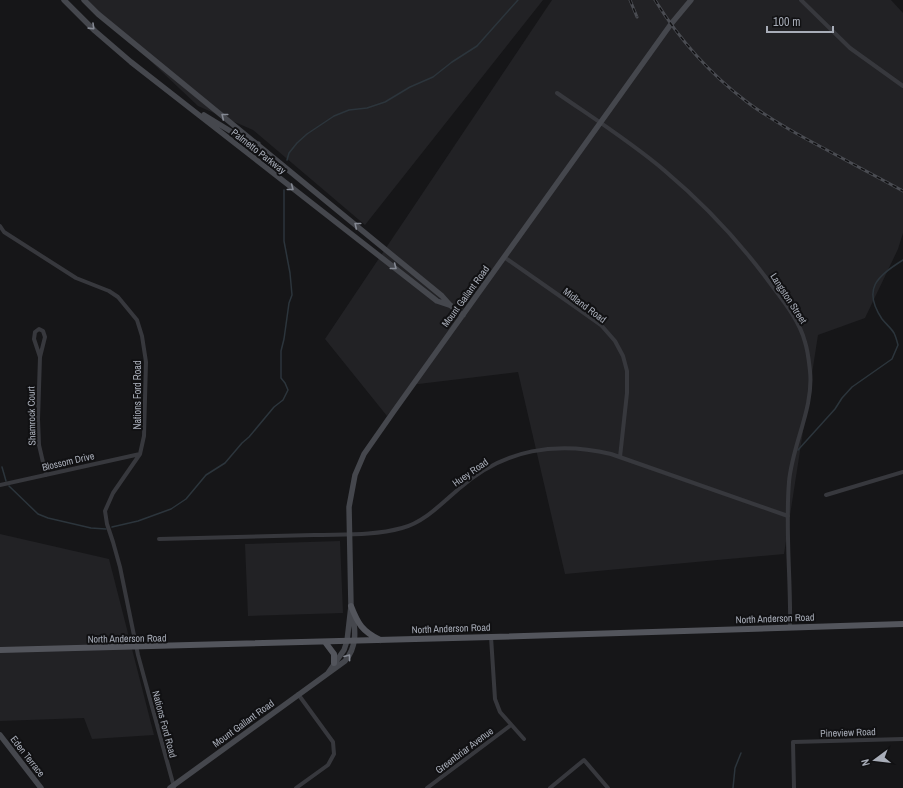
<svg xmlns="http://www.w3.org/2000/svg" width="903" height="788" font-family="'Archivo Narrow',sans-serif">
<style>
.built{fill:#222225}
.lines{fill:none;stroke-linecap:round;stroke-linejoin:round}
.stream{stroke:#2c353c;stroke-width:1.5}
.street{stroke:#37383d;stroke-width:4}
.secondary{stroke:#45474d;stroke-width:5.5}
.primary{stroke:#53555c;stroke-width:6}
.rail-casing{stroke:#4a4c52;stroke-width:3}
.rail{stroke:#111113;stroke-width:1.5;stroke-dasharray:4.5;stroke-linecap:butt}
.oneway{stroke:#858993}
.labels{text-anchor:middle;stroke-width:4;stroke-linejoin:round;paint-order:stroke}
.street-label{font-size:10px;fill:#a8adb8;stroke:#111113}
</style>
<rect width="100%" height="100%" fill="#161618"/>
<path class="built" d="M86,0H543L365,225L253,130L198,106Z
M552,0H891L903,13V233L898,249L865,318L818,335L784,554L565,574L518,372L410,385L387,416L325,339Z
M0,534L109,559L154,735L92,739L84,718L0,721Z
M340,541L343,613L248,616L245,544Z"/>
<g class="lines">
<path class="stream" d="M287,160L289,153L297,143L307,134L334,116L349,110L367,108L385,102L410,87L433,77L452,62L477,46L518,0
M798,450L835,409L842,398L852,387L892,359L898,345C897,341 896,337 894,333C891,328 886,324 882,319C862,289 877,276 903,260
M2,467L6,481
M9,486L38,514L48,518L91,528L106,529
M112,527L138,521L171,509L186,499L206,475L225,463L242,443L249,437L274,407L283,400L288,390L285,383L281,378V351L284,339L289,303L292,295L290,273L284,241V190
M733,788L735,768L741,753"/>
<path class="street" d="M801,0L850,48L903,86
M557,93C593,118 631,142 665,171C703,203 737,239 767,279C781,298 799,319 805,342C808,351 809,362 810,371C814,408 792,445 789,482C785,530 791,579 790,627
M0,226L4,232L76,278L109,291L118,297L137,320L142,336L146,362L144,436L140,454L113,493L105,511L107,524L113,542L120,567L138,655L174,787
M504,257L577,308L601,325L615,341L623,356L627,371V393L620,457
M40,357L34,339L35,332L39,329L43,331L45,337L40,357L38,419L39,445L46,475
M0,485L140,454
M826,495L903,472
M159,539C211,538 262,536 314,535C343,534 373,536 402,528C425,522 443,502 461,487C504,449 557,441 611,454L788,516
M491,637L495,699L500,712L524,739
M296,788L328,765L334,754L333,742L298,694
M427,788L511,725
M550,788L584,760L608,788
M794,788L793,742L903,739"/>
<path class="secondary" d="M64,0L95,31L131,62L437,301L449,305
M84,0L98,14L442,296L450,305L463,315
M204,115L250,143L258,144
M328,673L344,650L347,641L351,606L349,507L355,475L364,454L394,411L671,24L691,0
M0,735L41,788
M170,788L345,661C357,647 356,630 352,613"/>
<path class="primary" d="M351,606C358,624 362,631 380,640
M325,642L334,654V663
M0,650L491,637L903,624"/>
<defs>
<path id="rail" d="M630,0L637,17
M655,0C679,39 710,74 747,102C771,120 798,135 825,149C851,163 877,177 903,191"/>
</defs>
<use href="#rail" class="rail-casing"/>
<use href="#rail" class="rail"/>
</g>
<defs><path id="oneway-chevron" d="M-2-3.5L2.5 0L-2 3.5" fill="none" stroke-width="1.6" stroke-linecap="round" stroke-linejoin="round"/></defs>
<g class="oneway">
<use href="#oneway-chevron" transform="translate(92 27) rotate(44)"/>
<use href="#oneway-chevron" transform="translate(224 116) rotate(-141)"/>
<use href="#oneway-chevron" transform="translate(291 188) rotate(38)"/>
<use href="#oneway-chevron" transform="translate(357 225) rotate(-141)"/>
<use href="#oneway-chevron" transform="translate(394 267) rotate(38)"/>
<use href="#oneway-chevron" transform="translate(348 657) rotate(-53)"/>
</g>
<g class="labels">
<g class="street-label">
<text transform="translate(259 151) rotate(38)" y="4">Palmetto Parkway</text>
<text transform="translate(465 296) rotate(-54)" y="4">Mount Gallant Road</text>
<text transform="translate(789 298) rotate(57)" y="4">Langston Street</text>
<text transform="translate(585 305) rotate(37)" y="4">Midland Road</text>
<text transform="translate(137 395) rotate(-90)" y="4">Nations Ford Road</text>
<text transform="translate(31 416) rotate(-91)" y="4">Shamrock Court</text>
<text transform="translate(68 461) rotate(-13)" y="4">Blossom Drive</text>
<text transform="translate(470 472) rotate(-35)" y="4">Huey Road</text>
<text transform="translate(775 618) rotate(-2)" y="4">North Anderson Road</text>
<text transform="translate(451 628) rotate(-2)" y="4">North Anderson Road</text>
<text transform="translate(127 638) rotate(-1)" y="4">North Anderson Road</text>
<text transform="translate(243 723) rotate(-36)" y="4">Mount Gallant Road</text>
<text transform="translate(165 724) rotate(75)" y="4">Nations Ford Road</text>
<text transform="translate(848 732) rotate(-2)" y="4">Pineview Road</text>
<text transform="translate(464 750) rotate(-37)" y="4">Greenbriar Avenue</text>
<text transform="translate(28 756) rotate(52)" y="4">Eden Terrace</text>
</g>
</g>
<g transform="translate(875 760) rotate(255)" stroke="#111113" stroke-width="3" paint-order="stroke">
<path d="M0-3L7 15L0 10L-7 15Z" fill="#a8adb8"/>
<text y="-6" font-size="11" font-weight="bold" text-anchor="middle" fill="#a8adb8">N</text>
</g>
<path d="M767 26v6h66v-6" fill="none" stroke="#a8adb8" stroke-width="2"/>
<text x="773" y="26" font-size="12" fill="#a8adb8" stroke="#111113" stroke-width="3" paint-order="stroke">100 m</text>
</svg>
